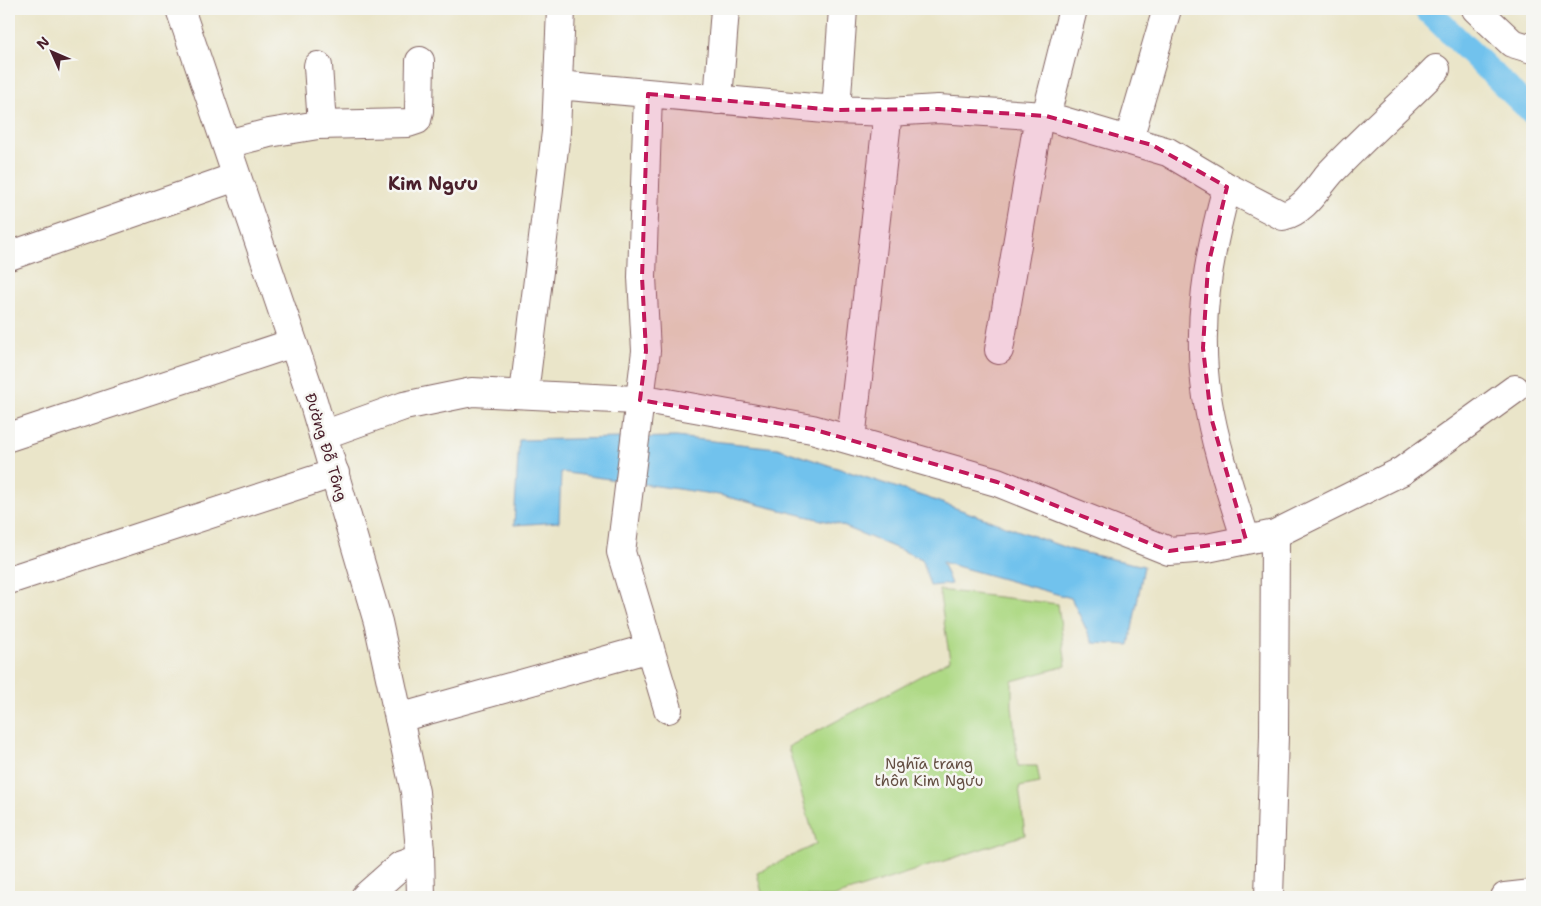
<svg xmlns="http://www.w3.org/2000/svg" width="1541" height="906" font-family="'Shantell Sans',sans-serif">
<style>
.green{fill:#aed985;stroke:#7c7c58}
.water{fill:#71c2ed;stroke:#5e708c}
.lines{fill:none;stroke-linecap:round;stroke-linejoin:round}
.canal{stroke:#71c2ed;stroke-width:25}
.minor-casing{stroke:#826462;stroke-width:30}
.major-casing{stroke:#826462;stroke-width:30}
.minor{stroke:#fff;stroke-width:28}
.major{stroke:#fff;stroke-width:28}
.marked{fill:#c2185b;fill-opacity:0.2;stroke:#c2185b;stroke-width:4;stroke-dasharray:10 6;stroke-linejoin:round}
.labels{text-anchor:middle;stroke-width:5;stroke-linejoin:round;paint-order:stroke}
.street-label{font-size:15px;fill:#4a1f2b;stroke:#f6f6f2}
.park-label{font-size:15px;fill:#634e42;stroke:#f6f6f2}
.quarter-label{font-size:18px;font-weight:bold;fill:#4a1f2b;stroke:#f6f6f2}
</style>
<rect width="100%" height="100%" fill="#f6f6f2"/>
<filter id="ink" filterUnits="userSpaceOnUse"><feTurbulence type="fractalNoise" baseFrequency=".02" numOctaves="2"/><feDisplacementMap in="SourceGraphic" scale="10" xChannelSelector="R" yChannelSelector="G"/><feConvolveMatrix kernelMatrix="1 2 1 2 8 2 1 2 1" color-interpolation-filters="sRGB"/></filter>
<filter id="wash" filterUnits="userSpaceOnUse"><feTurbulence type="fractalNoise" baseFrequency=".0096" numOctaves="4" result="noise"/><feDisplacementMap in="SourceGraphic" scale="20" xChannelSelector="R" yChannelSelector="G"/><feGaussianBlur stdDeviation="1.12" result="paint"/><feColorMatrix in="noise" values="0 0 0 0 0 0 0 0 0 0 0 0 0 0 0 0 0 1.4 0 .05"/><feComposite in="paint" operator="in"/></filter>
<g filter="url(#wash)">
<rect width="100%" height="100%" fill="#eae5c9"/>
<path class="green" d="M939,590L1058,604L1066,666L1012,681V706L1018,766H1037L1040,783L1019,787L1025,835L832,897H763L757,873L816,844L788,747L950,660Z"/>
<path class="water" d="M676,437L777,448L928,498L1072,550L1144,566L1129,645L1093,643L1071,598L942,562L951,584L930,586L922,559L838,524L719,495L561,472L559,522L514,525L519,440Z"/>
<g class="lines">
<path class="canal" d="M1426,9L1532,112"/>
</g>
</g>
<g filter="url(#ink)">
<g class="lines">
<defs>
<path id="minor" d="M1476,9L1512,43L1532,49
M318,66L322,125
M558,85L836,110L888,112L938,109L1046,116L1168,152L1227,187L1283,216C1304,211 1316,189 1330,173C1364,137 1402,104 1436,69
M648,94L642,277L646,351L621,552L668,709
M718,100L725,9
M836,110L843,9
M1046,116L1073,9
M1129,139L1167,9
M227,144L269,133L318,125L408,123L417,120L419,111L420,61
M1227,187C1208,256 1196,326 1207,397C1215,446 1231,493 1246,540
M9,256L236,177
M999,350L1039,116
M524,394L556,132L561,9
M323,435L404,406L472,392L656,401L812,429L997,482L1169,551L1207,548L1275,534L1402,471L1515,389
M9,437L293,343
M851,440L888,112
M9,580L335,473
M399,718L650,648
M365,897L400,866L420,859
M1269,897L1274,736L1275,534
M1505,897L1532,894"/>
<path id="major" d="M180,9L313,401L378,622L415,792L420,851L421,897"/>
</defs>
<use href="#minor" class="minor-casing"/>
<use href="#major" class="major-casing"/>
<use href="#minor" class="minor"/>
<use href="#major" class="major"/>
</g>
</g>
<path class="marked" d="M648,94L836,110L938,109L1046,116L1152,145L1227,187L1208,266L1203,348L1211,417L1246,540L1169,551L997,482L812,429L640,400L646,351L642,277Z"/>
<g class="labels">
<g class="street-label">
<text transform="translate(326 447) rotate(73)" y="5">Đường Đỗ Tông</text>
</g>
<g class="park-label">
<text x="929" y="769">Nghĩa trang<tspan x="929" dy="17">thôn Kim Ngưu</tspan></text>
</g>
<g class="quarter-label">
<text x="433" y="190">Kim Ngưu</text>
</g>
</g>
<rect width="1541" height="906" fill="none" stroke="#f6f6f2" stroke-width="30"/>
<g transform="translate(52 52) rotate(315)" stroke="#f6f6f2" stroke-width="4" paint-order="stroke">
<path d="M0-4L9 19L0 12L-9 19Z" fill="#4a1f2b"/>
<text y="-8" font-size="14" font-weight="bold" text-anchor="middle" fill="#4a1f2b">N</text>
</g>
</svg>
